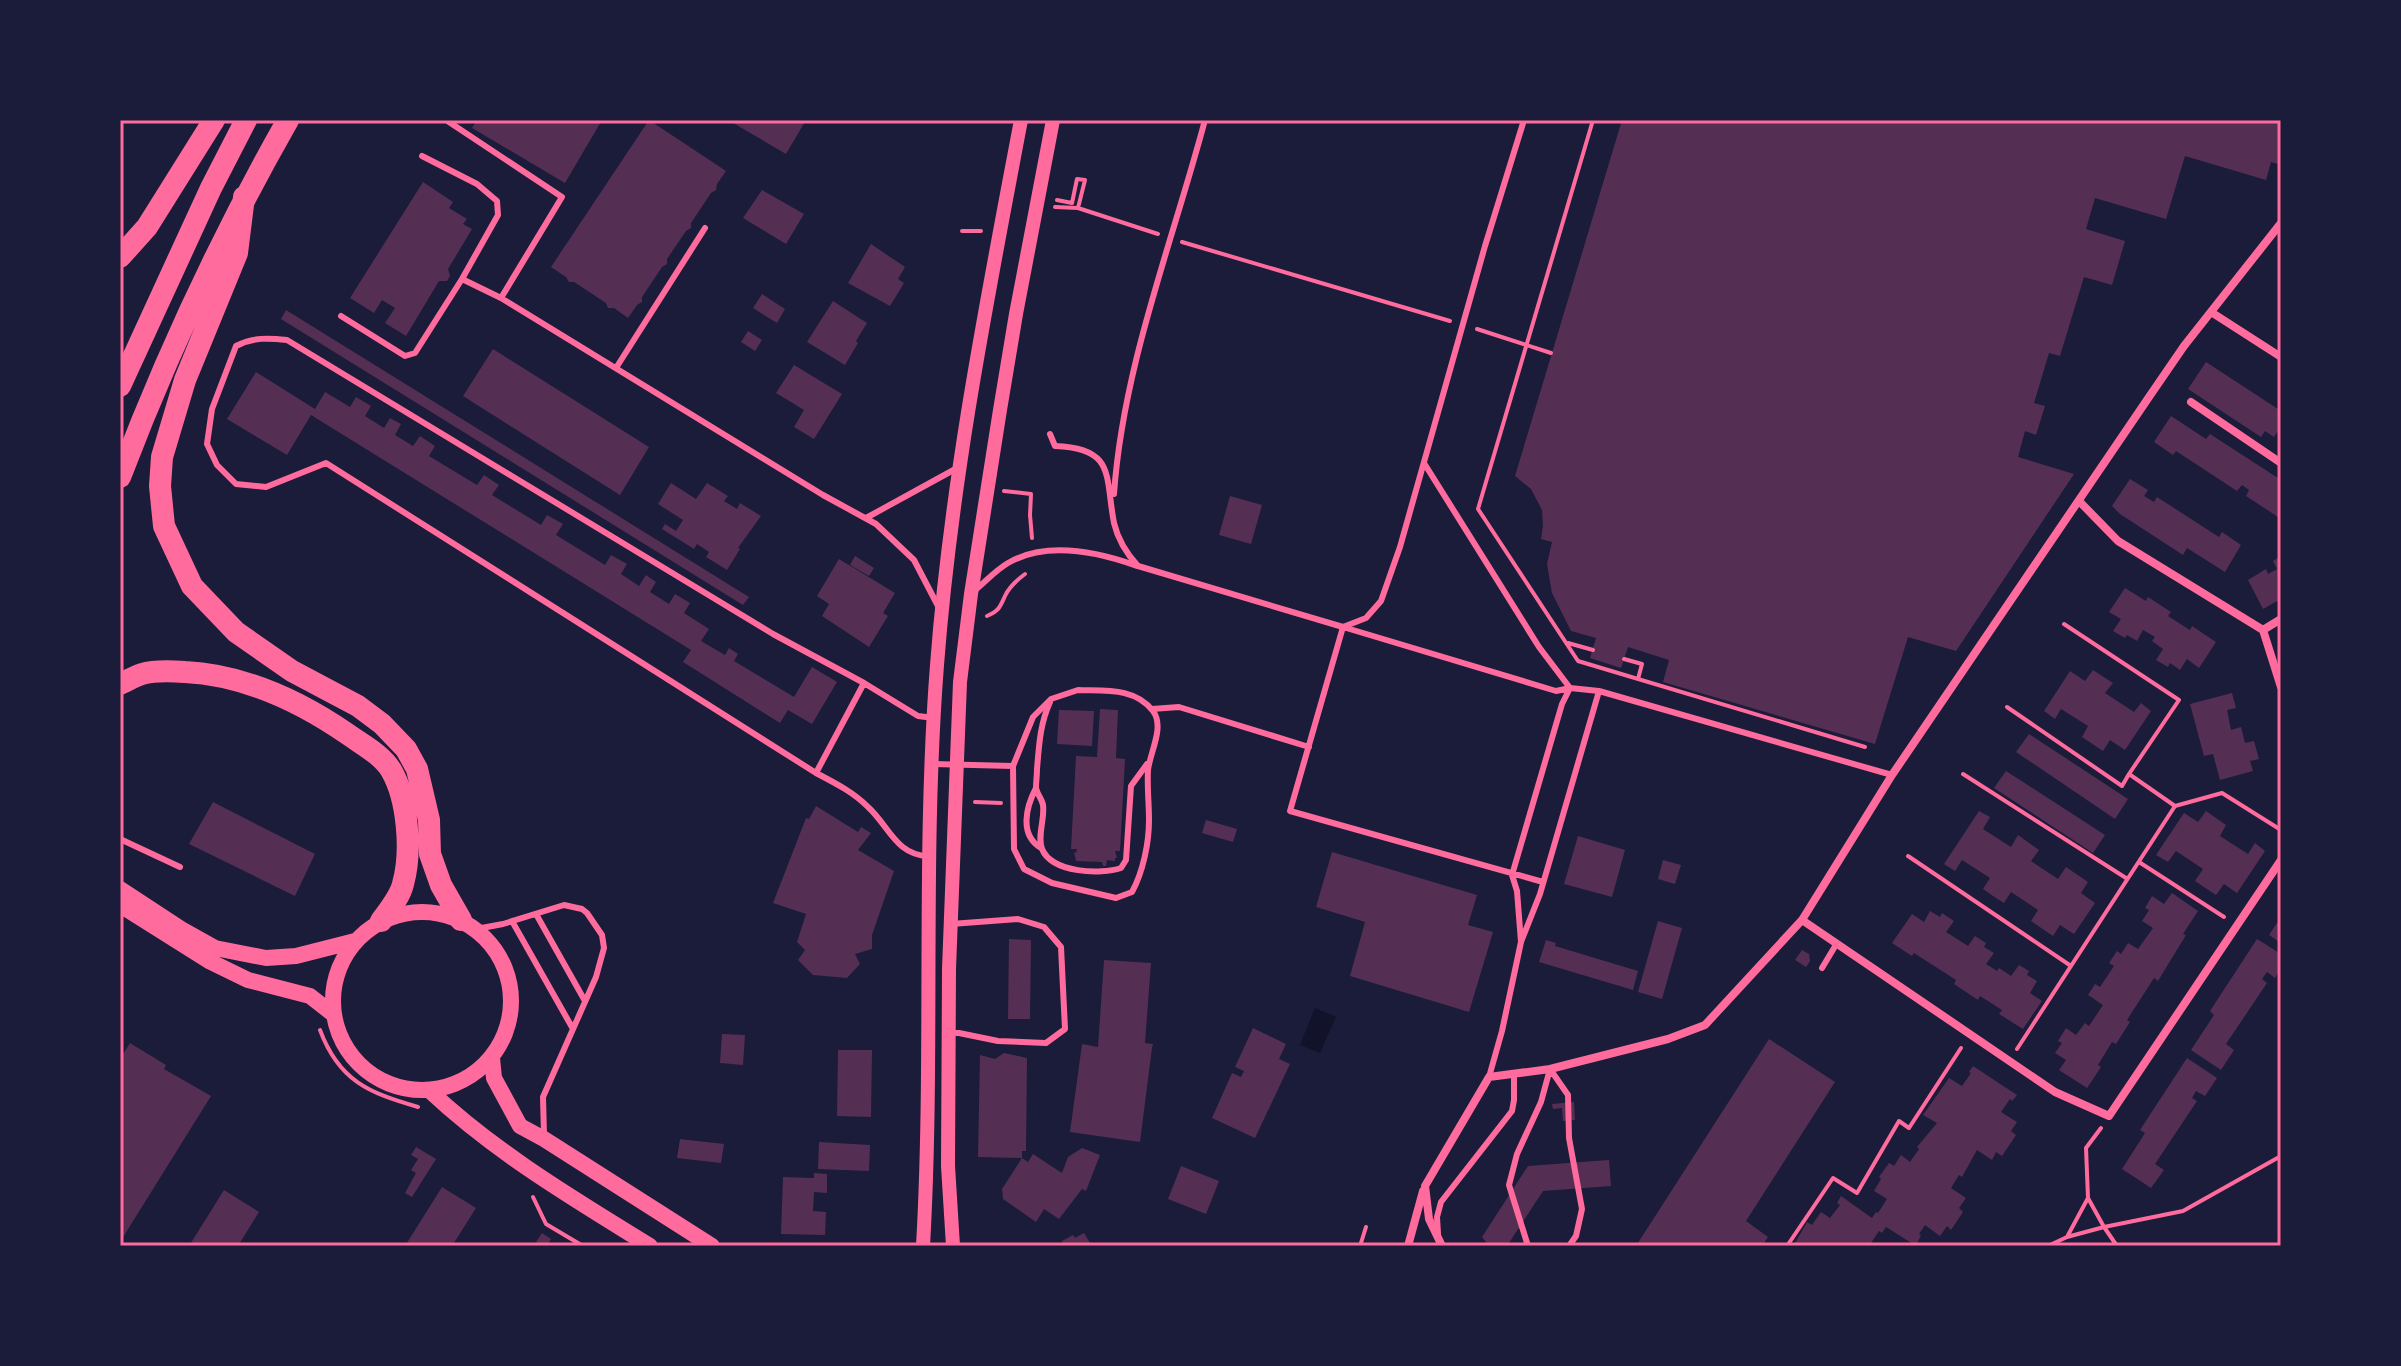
<svg xmlns="http://www.w3.org/2000/svg" width="2401" height="1366" font-family="Overpass,sans-serif">
<style>
.water{fill:#12122b}
.building{fill:#542f53}
.lines{fill:none;stroke-linecap:round;stroke-linejoin:round}
.path{stroke:#ff6b9d;stroke-width:4}
.service{stroke:#ff6b9d;stroke-width:6}
.minor{stroke:#ff6b9d;stroke-width:8}
.tertiary{stroke:#ff6b9d;stroke-width:14}
.secondary{stroke:#ff6b9d;stroke-width:16}
.motorway{stroke:#ff6b9d;stroke-width:22}
.neatline{fill:none;stroke:#ff6b9d;stroke-width:3}
</style>
<rect width="100%" height="100%" fill="#1b1b3a"/>
<path class="water" d="M1315,1008L1336,1017L1320,1053L1300,1045Z"/>
<path class="building" d="M477,120H602L565,183L472,128Z
M649,120L726,171L717,184L716,190L711,193L691,223V228L686,231L667,259V264L662,267L642,297V302L637,305L628,318L614,308H608L606,303L574,282H569L566,277L551,267Z
M728,120H806L786,154Z
M1622,120H2281V165L2271,162L2266,180L2185,156L2166,219L2095,198L2086,229L2125,241L2112,285L2084,277L2060,356L2049,353L2034,403L2045,406L2036,435L2025,431L2018,457L2074,474L1956,651L1908,637L1875,744L1663,682L1669,660L1628,647L1621,668L1590,658L1596,638L1571,631L1552,593L1547,564L1552,542L1541,539L1543,526L1542,510L1531,489L1515,476Z
M423,182L453,202L449,208L467,219L463,224L472,229L448,269L450,276L447,281H439L406,336L385,323L395,308L382,300L374,313L350,298Z
M762,190L804,214L786,244L743,218Z
M871,244L905,267L898,279L904,283L890,306L848,283Z
M762,294L785,309L777,323L753,308Z
M833,301L867,323L856,341L858,343L845,365L807,342Z
M286,310L749,597L743,605L281,319Z
M748,331L762,340L755,351L741,342Z
M493,349L649,447L620,495L463,396Z
M2206,362L2281,411V426L2274,437L2265,431L2261,437L2188,389Z
M794,365L842,394L814,439L794,427L804,410L776,393Z
M256,372L315,409L325,392L350,407L356,397L371,406L365,416L384,428L390,418L401,424L395,435L413,446L420,436L435,446L429,456L477,485L484,475L499,485L492,495L541,525L547,515L563,524L556,535L605,565L611,555L627,564L621,574L639,586L646,575L656,582L650,592L669,604L675,594L690,603L684,613L709,629L701,641L725,655L729,648L738,654L734,661L794,697L812,667L837,682L812,724L788,710L780,723L683,662L691,650L311,415L287,455L227,419Z
M2171,416L2206,439L2210,434L2281,480V519L2246,496L2249,490L2242,485L2237,491L2176,451L2173,455L2154,442Z
M2130,479L2148,490L2144,496L2154,502L2157,497L2219,537L2222,532L2241,545L2225,572L2187,548L2183,555L2120,514L2112,506Z
M671,483L696,499L707,483L728,496L724,501L737,509L740,503L761,516L738,548L740,549L727,570L706,557L709,552L697,544L694,549L662,529L665,524L676,531L683,520L658,504Z
M1230,496L1262,505L1251,544L1219,535Z
M855,556L874,568L869,576L850,565Z
M2281,556V599L2263,609L2248,580L2266,569L2268,574L2277,569L2273,561Z
M839,559L895,593L883,613L888,616L869,647L822,616L829,604L817,596Z
M2125,588L2146,601L2148,597L2171,612L2168,616L2190,630L2192,626L2216,642L2199,668L2187,659L2180,670L2170,663L2168,667L2156,660L2163,649L2152,641L2155,637L2143,630L2137,641L2127,635L2125,638L2113,631L2121,619L2109,612Z
M2093,670L2113,683L2105,693L2134,712L2141,703L2151,711L2125,750L2110,740L2103,751L2082,737L2088,726L2061,709L2055,719L2044,711L2070,671L2085,681Z
M2232,693L2236,708L2227,710L2231,730L2241,727L2245,743L2254,741L2259,759L2250,761L2253,771L2220,780L2213,754L2204,756L2190,704Z
M1100,709L1118,710L1116,758L1125,759L1120,851H1115L1117,858H1115V861L1107,860L1106,866H1103L1102,862L1076,861L1074,852L1076,853L1077,849H1071L1076,756L1097,757Z
M1059,710L1094,711L1092,746L1057,744Z
M2029,734L2128,799L2115,819L2016,752Z
M2006,771L2105,835L2093,853L1994,788Z
M213,802L315,854L295,896L189,844Z
M816,806L858,832L861,827L871,833L858,850L894,871L872,935V949L855,954L860,964L847,978L813,975L798,960L805,950L797,942L806,914L773,903L806,818L809,819Z
M1979,811L1990,817L1983,829L2011,847L2018,835L2039,850L2031,861L2058,879L2066,867L2088,882L2081,893L2095,903L2074,934L2060,925L2053,936L2031,921L2038,910L2011,892L2004,903L1993,896L1983,889L1990,878L1962,860L1955,871L1944,864Z
M2206,811L2226,825L2220,836L2248,854L2255,843L2265,851L2237,893L2224,884L2216,895L2195,881L2203,869L2176,851L2168,862L2156,855L2184,813L2198,822Z
M1206,820L1237,829L1233,842L1202,833Z
M1578,836L1625,850L1612,897L1564,884Z
M1332,852L1477,895L1468,925L1493,932L1469,1012L1350,976L1365,922L1316,907Z
M1663,860L1681,865L1675,884L1658,879Z
M2172,893L2198,911L2183,934L2186,935L2158,981L2154,978L2127,1020L2130,1022L2116,1044L2112,1042L2098,1065L2101,1067L2087,1088L2059,1070L2066,1060L2055,1053L2062,1043L2058,1041L2066,1028L2076,1035L2085,1023L2089,1026L2103,1005L2088,995L2095,984L2100,987L2114,966L2109,963L2117,951L2121,954L2128,943L2138,949L2153,928L2142,921L2149,910L2145,908L2152,896L2164,904Z
M1930,911L1940,917L1942,913L1954,921L1946,932L1968,946L1975,936L1986,943L1984,947L1994,953L1986,964L1997,971L1999,968L2011,976L2019,965L2029,971L2027,975L2037,981L2030,993L2042,1001L2023,1029L1999,1014L2002,1010L1980,996L1978,1000L1954,984L1956,980L1914,953L1912,956L1892,943L1912,914L1924,922Z
M2281,917V943L2269,935Z
M1658,921L1682,928L1662,999L1638,992Z
M1009,939L1031,940L1030,1019H1008Z
M2257,939L2281,954V968L2275,978L2267,972L2262,979L2267,983L2226,1044L2234,1050L2221,1070L2191,1050L2214,1015L2210,1011Z
M1546,940L1556,943L1555,946L1638,971L1633,990L1539,962Z
M1802,950L1809,954L1810,961L1806,967L1795,960Z
M1104,960L1151,963L1145,1043L1153,1044L1152,1048L1140,1142L1070,1132L1082,1044L1098,1047Z
M1253,1028L1286,1044L1279,1059L1290,1064L1255,1138L1212,1118L1232,1073L1241,1077L1244,1071L1235,1067Z
M722,1034L745,1035L743,1065L720,1063Z
M1769,1039L1835,1082L1746,1221L1768,1237L1762,1246H1636Z
M130,1043L166,1065L164,1069L211,1096L120,1242V1059Z
M838,1050H872L871,1117L837,1116Z
M1004,1053L1027,1058L1026,1151H1022V1158L1028,1162L1033,1154L1062,1173L1068,1157L1082,1148L1100,1155L1086,1191L1082,1189L1059,1219L1044,1209L1036,1222L1003,1199L1002,1189L1022,1158L978,1157L980,1055L995,1059Z
M2187,1058L2217,1078L2205,1096L2196,1091L2192,1098L2197,1101L2155,1164L2164,1170L2151,1188L2122,1169L2145,1133L2140,1130Z
M1973,1066L2017,1095L2012,1101L2010,1099L2001,1112L2017,1122L2011,1131L2016,1135L2002,1156L1996,1152L1992,1160L1977,1150L1962,1177L1959,1175L1951,1188L1966,1198L1959,1208L1963,1212L1951,1230L1947,1226L1940,1236L1925,1225L1919,1234L1921,1235L1916,1246L1886,1227L1882,1233L1879,1231L1869,1246L1794,1245L1807,1222L1812,1225L1821,1212L1830,1218L1840,1205L1837,1203L1841,1196L1872,1218L1876,1212L1878,1213L1887,1199L1874,1191L1881,1179L1879,1177L1889,1163L1894,1166L1901,1155L1910,1162L1919,1149L1917,1147L1937,1123L1923,1115L1949,1078L1962,1086L1971,1073L1969,1072Z
M1574,1102L1575,1120L1563,1121L1562,1108L1553,1109L1552,1104Z
M680,1139L724,1144L721,1163L677,1158Z
M819,1142L870,1145L869,1171L818,1169Z
M416,1147L436,1159L412,1197L405,1193L416,1173L411,1170L418,1159L411,1155Z
M1609,1160L1611,1186L1543,1191L1507,1246H1489L1482,1237L1528,1166Z
M1181,1166L1219,1181L1206,1214L1168,1199Z
M814,1173L827,1174V1193L814,1192L813,1211L826,1212L825,1235L781,1234L783,1177L814,1178Z
M442,1187L476,1208L452,1246H405Z
M224,1190L259,1212L238,1246H189Z
M542,1233L551,1239L547,1246L536,1242Z
M1084,1233L1092,1246H1064L1062,1241L1073,1235L1075,1238Z"/>
<g class="lines">
<path class="path" d="M1593,120L1478,509L1578,661L1865,747
M1057,200L1072,203L1077,179L1085,180L1078,208
M1055,207L1078,208L1158,234
M962,231H981
M1182,242L1450,321
M1477,329L1551,353
M1004,491L1031,494L1030,515L1032,538
M987,616C999,611 1000,607 1005,596C1009,587 1017,580 1025,574
M1568,643L1593,650
M1624,659L1642,664L1638,679
M2007,707L2122,786L2129,774
M1963,774L2126,878
M975,802L1001,803
M2175,806L2222,793L2281,830
M1908,856L2071,966
M2139,862L2224,917
M320,1030C339,1081 369,1093 418,1107
M2017,1049L2175,806L2129,774L2179,700L2064,624
M2101,1128L2086,1148L2088,1198L2104,1227L2183,1211L2281,1156
M533,1197L546,1224L583,1246
M2067,1237L2104,1227L2117,1246
M1360,1246L1366,1227
M1787,1246L1833,1178L1857,1193L1899,1121L1909,1128L1961,1048
M2048,1246L2067,1237L2088,1198"/>
<path class="service" d="M446,120L562,197L501,298L823,495L876,524L914,560L938,606
M462,279L501,298
M341,316L405,356L415,353L462,279L498,215L497,201L477,184L422,156
M616,368L705,228
M1050,434L1055,446C1116,448 1105,477 1114,523C1118,540 1126,553 1138,566L1343,627L1366,618L1381,601L1400,547L1485,246L1524,120
M1424,463L1539,647L1570,688
M1114,494C1123,366 1172,244 1205,120
M866,518L959,467
M974,591C985,582 996,570 1008,563C1046,541 1098,552 1137,566
M864,683L773,634L287,340C269,338 253,337 236,346L212,409L207,444L217,465L236,484L266,487L326,463L816,773L864,683L918,716L934,718
M1570,688L1562,704L1512,875L1517,891L1521,942L1540,894L1599,691
M1078,690C1104,691 1135,687 1153,711C1165,727 1150,752 1148,770C1147,787 1149,803 1149,820C1149,843 1143,872 1132,892L1116,898L1052,883L1024,869L1014,849L1013,766L1033,717L1051,699Z
M1050,702C1040,724 1039,745 1037,769C1037,775 1036,782 1036,788C1037,794 1042,799 1043,805C1045,819 1037,836 1042,849C1052,873 1101,875 1121,868L1126,860L1131,786L1147,764
M1152,709L1179,707L1309,747
M933,764L1013,766
M816,773C835,783 853,792 868,807C889,826 896,855 928,856
M1036,788C1026,807 1019,835 1041,848
M120,839L180,867
M1543,882L1290,811L1343,627L1556,691L1570,688L1599,691L1892,775
M536,914L585,1001
M512,921L573,1029
M476,929L503,924L564,905L582,909L587,913L602,935L604,948L596,977L543,1097L544,1135
M1822,968L1837,943
M949,1033H959L998,1041L1046,1043L1065,1029L1061,947L1044,927L1018,919L951,924
M1550,1069L1568,1095L1569,1138L1582,1209L1576,1236L1569,1246
M1489,1077L1502,1031L1521,942
M1438,1234L1437,1217L1441,1202L1512,1111L1514,1100V1073
M1528,1246L1509,1185L1517,1154L1541,1102L1550,1069"/>
<path class="minor" d="M2211,312L2281,357
M2191,402L2281,463
M2079,501L2118,541L2263,630L2281,687
M2263,630L2281,619
M1802,920L2055,1092L2109,1116L2281,860
M1408,1246L1423,1191
M1442,1246L1429,1219L1425,1186L1489,1077L1550,1069L1668,1039L1705,1025L1802,920L1892,775L2149,397L2184,346L2281,223"/>
<path class="tertiary" d="M923,1246C934,1053 922,858 937,665C951,481 987,300 1021,120
M953,1246L948,1166L949,969L960,682L971,594L1000,410L1016,314L1053,120"/>
<path class="secondary" d="M120,889L181,929L215,948L266,958L296,956L355,941
M120,905L209,961L248,980L310,996L333,1014
M333 1001a89 89 0 1 1 178 0a89 89 0 1 1-178 0Z
M492,1058L494,1078L520,1126L544,1139L712,1246
M430,1091C496,1153 574,1199 650,1246"/>
<path class="motorway" d="M244,197L237,253L185,380L162,457L160,486L164,526L192,586L236,632L292,671L358,706L382,724L406,749L417,769L429,820L430,854L441,885L461,920
M120,257L147,227L214,120
M120,386L211,188L246,120
M120,477C167,354 223,234 288,120
M120,684C127,681 135,676 142,674C155,670 172,671 185,672C245,675 300,701 349,735C363,745 382,755 391,770C408,799 412,852 403,884C400,897 389,910 381,921"/>
</g>
<rect width="2401" height="1366" fill="none" stroke="#1b1b3a" stroke-width="244"/>
<rect x="122" y="122" width="2157" height="1122" class="neatline"/>
</svg>
